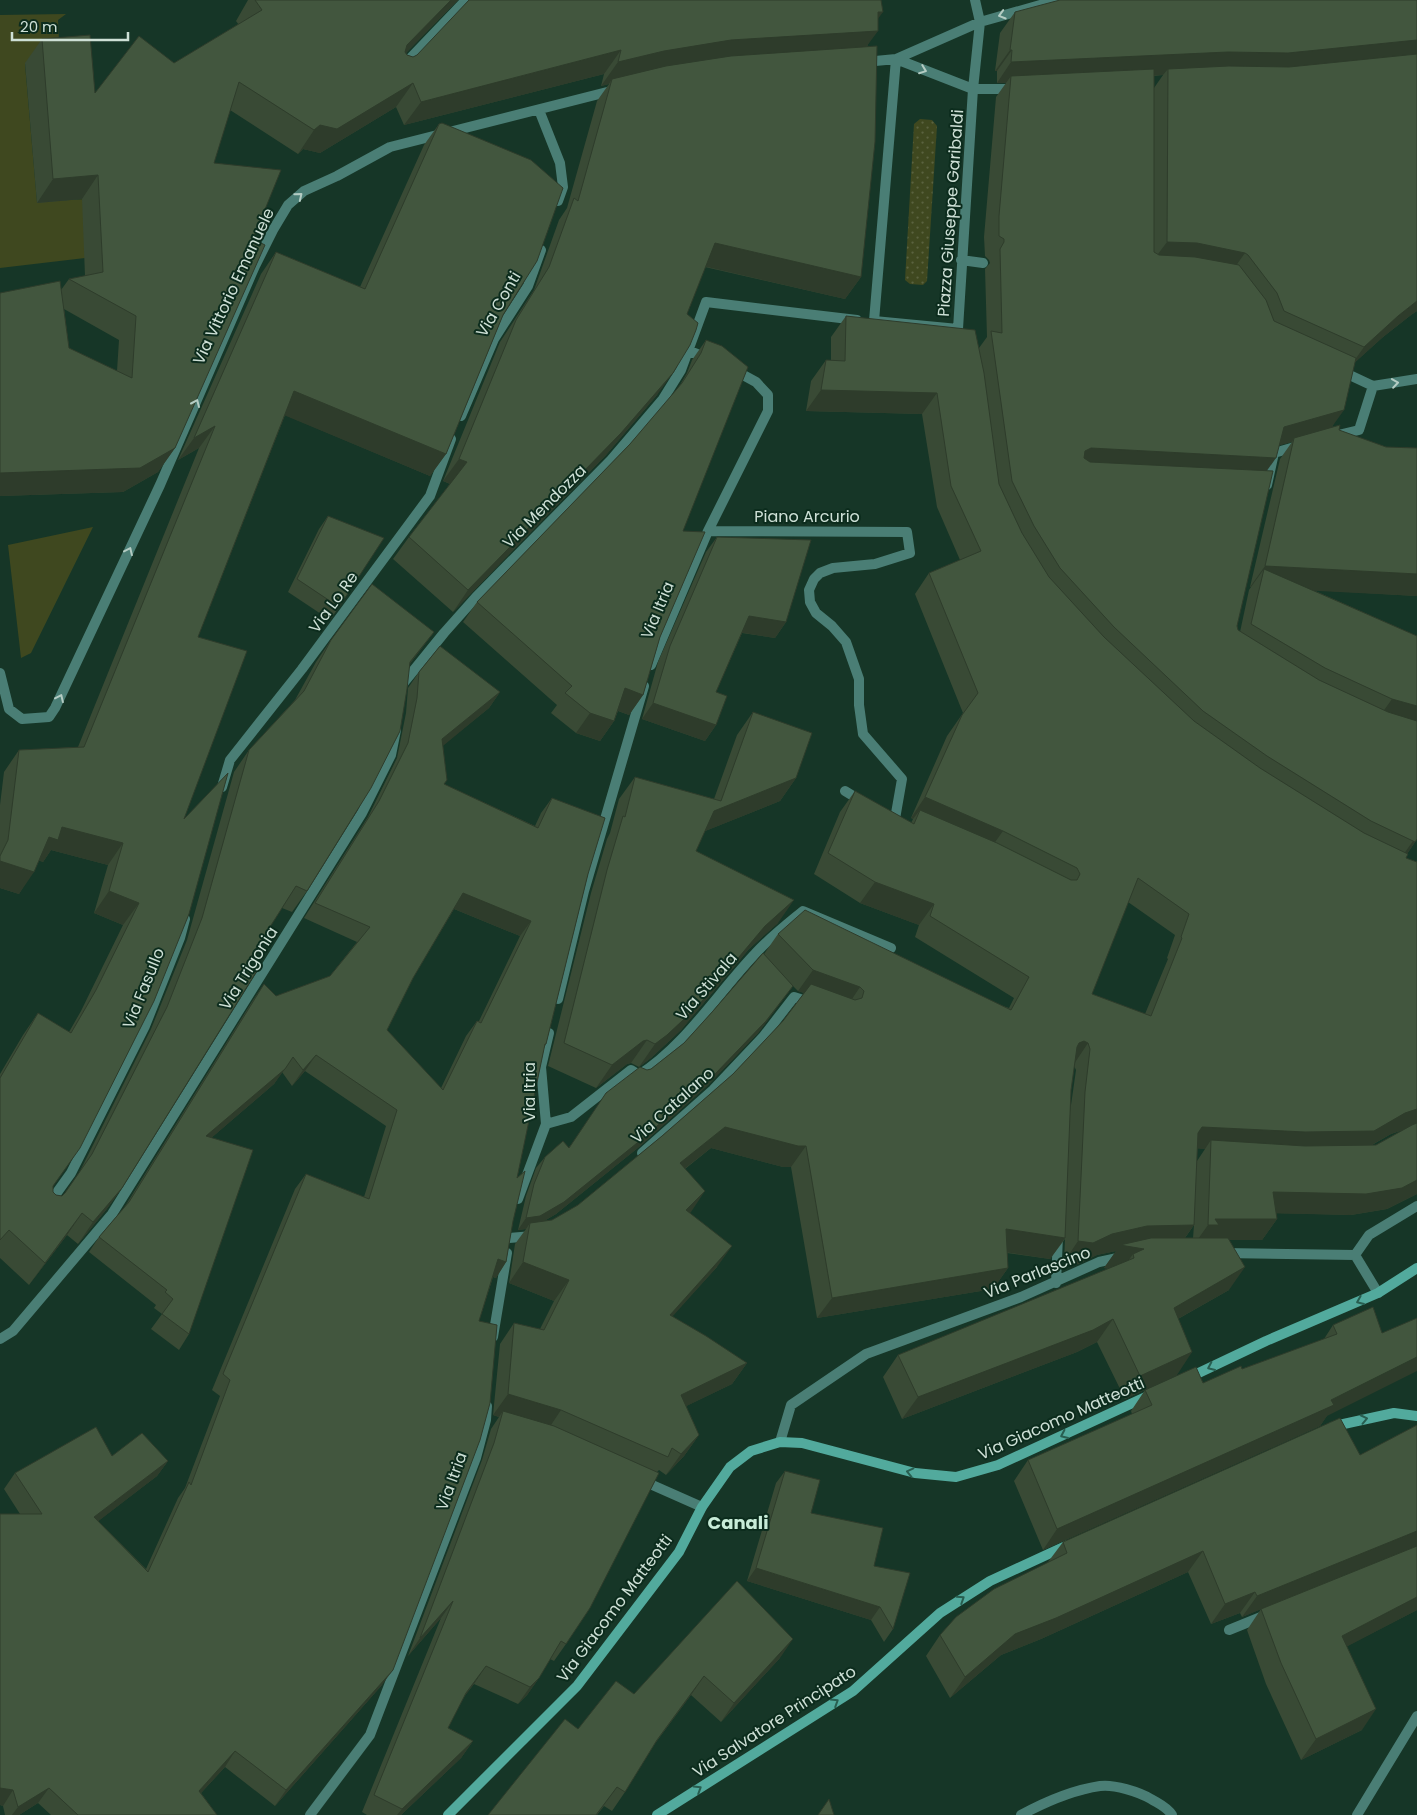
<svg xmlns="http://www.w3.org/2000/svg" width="1417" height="1815" font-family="Poppins,sans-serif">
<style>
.grass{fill:url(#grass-dots)}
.park{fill:#3f481f}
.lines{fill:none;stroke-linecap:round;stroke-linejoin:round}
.minor{stroke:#4a7e75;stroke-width:10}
.secondary{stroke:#52aa9d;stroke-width:10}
.wall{fill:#394a35;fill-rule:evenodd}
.shaded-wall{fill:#2e3c2b}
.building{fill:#42563e;stroke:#2e3c2b;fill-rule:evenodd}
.oneway{stroke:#b4ccc3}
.oneway2{stroke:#285e50}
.labels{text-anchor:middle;stroke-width:4;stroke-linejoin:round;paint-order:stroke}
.street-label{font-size:16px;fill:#cee0d6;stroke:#0c2c1d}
.neighbourhood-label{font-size:18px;font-weight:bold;fill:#c8ecd8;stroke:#0c2c1d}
</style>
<defs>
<pattern id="grass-dots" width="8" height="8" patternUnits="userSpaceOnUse" patternTransform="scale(1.25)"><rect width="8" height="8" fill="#3f481f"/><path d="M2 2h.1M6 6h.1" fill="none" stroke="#5a623f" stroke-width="1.8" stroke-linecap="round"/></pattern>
</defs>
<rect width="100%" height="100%" fill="#163627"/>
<path class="grass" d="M920,119L932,120L937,126L927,281L923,285L910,284L905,280L914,124Z"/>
<path class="park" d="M66,14L58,20L60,60L25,64L37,202L86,199L85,258L0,268V15Z
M93,527L31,653L21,658L8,545Z"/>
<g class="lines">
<path class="minor" d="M975,0L980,22L1058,0
M980,22L973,89L958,329L874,321L896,59Z
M865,62L896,59L973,89H1014
M403,66L466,0
M539,110L560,163L563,187L558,201
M961,260L983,263
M687,350L707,358
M1341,371L1373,386
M1373,386L1417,379
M461,416L494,339L528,286L541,250
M1334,436L1359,430L1373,386
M1267,485L1274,453L1298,446
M708,531L907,532L910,553L875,564L833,568L820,573L814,579L809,590L810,602L816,613L832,626L846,642L859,679V705L863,734L902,779L895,819
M651,665L708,531L768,411V395L756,382L734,370
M0,673L9,709L22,719L49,717L55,708L160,485L255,266L273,230L288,205L304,191L337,176L390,147L615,90
M401,686L444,633L476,597L611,460L663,399L681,370L706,302L857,320
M222,787L230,760L302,669L430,496L451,439
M845,791L863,802
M558,999L584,891L644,686
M546,1124L571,1117L631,1070L639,1075C685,1046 717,994 754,955C768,939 786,925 803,911L891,948
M642,1153L713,1090L763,1037L794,997L813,1003
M518,1199L546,1124L541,1067L549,1033
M48,1205L71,1173L145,1026L180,938L185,919
M509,1238L533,1236
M1223,1253L1355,1255L1378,1293
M1355,1255L1369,1235L1417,1206
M1056,1283L1058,1236
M493,1337L507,1253
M0,1339L13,1331L112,1214L362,813L391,755L396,730
M780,1442L791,1405L866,1354L1021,1297L1099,1262L1122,1257
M641,1480L702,1507
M1229,1630L1266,1615
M310,1815L370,1735L476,1458L486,1420L487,1406
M1021,1815C1045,1802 1073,1790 1100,1786C1114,1784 1139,1792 1151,1799C1159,1804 1167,1807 1172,1815
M1357,1815L1417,1716"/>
<path class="secondary" d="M1188,1378L1266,1341L1378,1293L1417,1268
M1332,1427L1339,1425L1394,1413L1417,1416
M448,1815L577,1686L679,1552L702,1507L730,1467L751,1451L780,1442L802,1443L915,1473L956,1477L998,1465L1150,1395
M657,1815L853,1691L940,1613L990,1581L1068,1545"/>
</g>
<path class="wall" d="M248,0H458L406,53L407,55L413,57L878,18L867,47L861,277L845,299L705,267L687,314L657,395L606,455L453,612L393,559L409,537L450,484L443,481L500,342L534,290L559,220L567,208L597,101L609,84L601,86L604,74L404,125L396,107L320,153L303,149L298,154L230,110L214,163L253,239L175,448L158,472L123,492L0,496V293L61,290L69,279L85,276L82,199L37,203L25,63L42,39L95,93L174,63L239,25L236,21ZM64,309L119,340L117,371L69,348Z
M1417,0V311L1411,315L1383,337L1354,363L1332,428L1386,447L1417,448V596L1313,590L1417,636V839L1407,854L1406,858L1417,862V1194L1387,1209L1351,1215L1276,1213L1277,1219L1262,1240H1229V1290L1178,1319L1177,1375L1125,1399L1097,1342L1077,1352L902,1419L883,1377L898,1355L1110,1269L1104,1268L1116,1251L1097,1255L1078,1264L1064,1262L1065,1239L1050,1259L1007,1253L1008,1268L993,1289L817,1318L791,1167H783L711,1148L685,1169L690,1213L717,1267L672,1316L747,1363L732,1384L686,1406L699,1435L684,1456L666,1475L659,1470L657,1472L566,1644L554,1661L550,1659L539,1678L527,1695L518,1704L474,1684L463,1698L448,1728L473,1741L461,1758L401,1815H367L362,1812L441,1618L408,1656L482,1460L491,1429L499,1417L493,1415L500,1344L514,1323L540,1329L554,1301L509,1283L515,1244L526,1229L518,1230L526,1196L536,1168L545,1157L569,1147L647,1070L651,1069L684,1043L713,1011L764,954L778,934L1009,1008L1014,998L915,937L919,925L860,903L814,874L840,812L855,791L911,823L913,819L911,818L947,736L963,713L915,594L929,573L960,560L937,507L922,414L806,411L811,381L826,360H831V337L846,316L979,348L987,337L985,269L990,263L989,260L985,256L984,237L996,97L1006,83H997V71H995L1000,33L1015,12ZM1163,75L1154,88V76ZM1292,442L1280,459L1250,587H1251L1249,590L1240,632L1238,630L1237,626L1266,471L1279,445ZM1128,902L1175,935L1167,958L1168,959L1145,1014L1092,994ZM793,986L798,991L804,993L783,1021L733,1074L662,1136L578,1205L552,1220L544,1221L556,1214L639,1147L708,1085L758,1033ZM1074,1066L1076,1070L1070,1112L1071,1090ZM1403,1130L1376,1145H1372L1391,1134ZM1197,1148L1205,1149L1197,1161ZM1194,1225L1193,1238H1185Z
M439,124L503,315L446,454L430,476L285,415L198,637L184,819L53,1186V1192L56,1195L62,1196L65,1193L78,1175L151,1029L187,940L234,772L249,750L295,700L316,662L331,640L434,632L409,665L307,891L292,912L282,908L247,963L122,1188L106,1210L78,1244L67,1235L29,1285L0,1258V1074L23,1035L38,1013L69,1032L81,1011L123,925L94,913L108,865L51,850L43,862L39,860L19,894L0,888V805L4,772L19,750L78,747L199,448L178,460L261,274L276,252L360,287L424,145Z
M706,340L683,531L660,637L643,695L629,715L618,711L614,721L600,741L576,733L551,713L557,705L463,622L477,602L630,444L677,390L687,373L692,360Z
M328,516L339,607L330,620L288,592L319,529Z
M717,537L786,622L775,638L742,633L716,692V725L705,741L642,719L658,662L706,552Z
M419,672L500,692L489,708L443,745L444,784L535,826L541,813L552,798L588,874L546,1044L544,1048L517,1178L513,1221L506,1262L496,1278L493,1277L479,1321L382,1685L275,1806L225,1767L201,1793L217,1815H51L38,1803L19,1815H5L3,1806L0,1805V1514H20L4,1489L15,1473L112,1456L168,1461L157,1476L98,1521L146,1569L178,1498L185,1488L220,1396L212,1390L295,1189L306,1174L364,1197L386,1126L305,1071L292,1086L282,1072L274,1084L211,1138L189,1334L179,1350L151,1329L162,1314L154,1308L156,1305L89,1252L99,1237L124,1208L253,1000L264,984L276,996L330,976L357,942L304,918L368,817L397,758L406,713L408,688ZM454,909L520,936L479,1021H477L466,1036L441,1088L387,1030L413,978Z
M753,712L796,778L780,801L705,831L696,851L778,923L749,949L681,1030L651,1058L639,1067L631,1063L627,1064L596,1088L548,1066L591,893L607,839L610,833L619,799L635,777L714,799L737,735Z
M1333,1325L1382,1333L1320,1426L1043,1550L1014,1481L1028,1460L1132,1414L1131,1411L1145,1390L1203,1383L1324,1339Z
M1417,1425V1610L1347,1646L1362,1730L1301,1760L1266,1684L1247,1630L1261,1609L1242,1617L1240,1613L1211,1624L1188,1572L1041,1639L1001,1655L950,1698L926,1656L940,1635L1048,1562L1063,1542L1360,1455Z
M785,1471L811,1513L874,1566L893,1629L884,1642L871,1620L747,1581L776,1483Z
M780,1658L721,1722L691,1695L654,1745L625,1792L612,1811L604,1806L597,1815H488L578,1729L634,1694Z"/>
<path class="shaded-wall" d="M451,0H458L390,69L407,45Z
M878,12H883L869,31H878L861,54L612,79L609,84L601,86L618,62L664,51Z
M1417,40V58L1274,74L1168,69L1163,75L1010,82L1011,76L1006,83H997L1011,62Z
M621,50L604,74L404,125L421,102Z
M1010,50H1012L997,71H995Z
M413,83L396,107L320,153L303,149L298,154L314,130L320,125Z
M98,175L82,199L37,203L53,179Z
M1167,242L1197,243L1245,253L1230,274L1152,262Z
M715,243L861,277L845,299L699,265Z
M1417,301V311L1411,315L1383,337L1349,368L1364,347L1398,316Z
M673,373L657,395L606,455L453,612L468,590Z
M821,390L937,393L922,414L806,411Z
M294,391L446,454L430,476L279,413Z
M1344,410L1329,431L1294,438L1292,442L1269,448L1284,427Z
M215,426L199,448L178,460L194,438Z
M175,448L158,472L123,492L0,496V473Z
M1091,448L1276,458L1261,479L1071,472L1085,451Z
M459,459L467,462L451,484L443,481Z
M1265,566L1417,574V596L1260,588L1264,569L1251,587H1250Z
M749,616L786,622L775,638L738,632Z
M434,632L418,653L394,684L410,662Z
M625,688L643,695L629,715L611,708Z
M500,692L489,708L432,755L442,739Z
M1392,699L1417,706V732L1377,720Z
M653,703L716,725L705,741L642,719Z
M590,713L614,721L600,741L576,733Z
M796,778L780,801L698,834L714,811Z
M925,797L1003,831L988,852L920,810L913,819L911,818Z
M62,827L123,843L108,865L51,850L43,862L33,859L49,837Z
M1413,841L1415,842L1401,863L1398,862Z
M0,861L34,872L19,894L0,888Z
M875,882L934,904L919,925L860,903Z
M109,891L139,903L123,925L94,913Z
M463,893L531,921L520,936L452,908Z
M794,900L778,923L749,949L681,1030L651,1058L639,1067L655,1044L765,926Z
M813,970L860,987L846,1008L798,991Z
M793,986L758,1033L708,1085L639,1147L556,1214L532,1228L530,1223L526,1229L518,1230L526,1218Z
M647,1040L631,1063L627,1064L596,1088L612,1065L643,1041Z
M1084,1041L1088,1043L1074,1064L1069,1062L1079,1043Z
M316,1055L305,1071L292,1086L303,1070Z
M285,1069L274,1084L195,1152L206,1136Z
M1417,1109V1125L1391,1134L1359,1152L1211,1140L1205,1149L1187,1148L1202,1127L1405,1113Z
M725,1127L806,1146L791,1167H783L711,1148L665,1184L680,1163Z
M1417,1180V1194L1387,1209L1351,1215L1259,1213L1273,1192Z
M122,1188L106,1210L78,1244L93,1222Z
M705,1191L691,1212L672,1231L686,1210Z
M82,1213L67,1235L29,1285L45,1263Z
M1215,1219H1277L1262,1240H1208L1193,1246L1208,1225Z
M1194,1225L1179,1246L1144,1249L1134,1258L1133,1254L1122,1270L1104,1268L1116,1251L1097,1255L1078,1264L1064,1262L1078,1241L1112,1234L1147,1226Z
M1006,1229L1065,1238L1050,1259L991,1250Z
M732,1246L717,1267L655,1336L670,1315Z
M498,1259L506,1262L496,1278L487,1275Z
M523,1262L569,1280L554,1301L509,1283Z
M1245,1267L1229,1290L1158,1330L1174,1308Z
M1008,1268L993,1289L817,1318L832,1298Z
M1113,1319L1097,1342L1077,1352L902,1419L918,1397Z
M1192,1352L1177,1375L1125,1399L1140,1376Z
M1417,1357V1371L1327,1416L1320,1426L1043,1550L1057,1529L1331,1400Z
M747,1363L732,1384L666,1416L681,1395Z
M508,1394L561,1410L547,1431L503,1411L499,1417L493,1415Z
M699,1435L684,1456L666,1475L681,1454Z
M168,1461L157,1476L83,1533L94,1517Z
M1417,1531V1547H1414L1242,1617L1257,1596Z
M1203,1551L1188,1572L1041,1639L1001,1655L950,1698L965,1677L1015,1634Z
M756,1568L880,1607L871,1620L747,1581Z
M1255,1592L1240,1613L1211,1624L1225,1604Z
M1417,1597V1610L1327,1657L1342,1636Z
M453,1601L441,1618L408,1656L420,1638Z
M793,1639L780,1658L721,1722L734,1703Z
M486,1666L474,1684L454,1710L466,1693Z
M393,1670L382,1685L275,1806L286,1790Z
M704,1676L691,1695L644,1758L657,1740Z
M539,1678L527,1695L518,1704L530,1687Z
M1376,1709L1362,1730L1301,1760L1316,1739Z
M473,1741L461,1758L401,1815H397L402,1809Z
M235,1751L225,1767L189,1806L199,1791Z
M0,1788L13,1790L3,1806L0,1805Z
M49,1788L38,1803L19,1815H12L18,1807Z"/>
<path class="building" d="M255,0H451L407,45L405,52L407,55L413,57L417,55L469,0H881L883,12H878V31L731,40L664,51L618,62L621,50L421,102L413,83L337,129L320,125L314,130L239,82L214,163L281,170L253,239L265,245L175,448L140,468L0,473V293L60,281L69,348L132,378L136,316L69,279L103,272L98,175L53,179L42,39L90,35L95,93L139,36L174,63L262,10Z
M1060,0H1417V40L1288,53L1228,52L1011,62L1012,50H1010L1015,12Z
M877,46L875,142L861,277L715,243L687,314L698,323L696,330L690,345L673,373L621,433L468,590L409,537L467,462L459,459L516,320L549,267L574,198L578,201L612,79L666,66L731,56Z
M1417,54V301L1398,316L1364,347L1284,311L1277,293L1248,255L1245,253L1197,243L1167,242L1168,69L1229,66L1289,67Z
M1154,69V252L1159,255L1195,257L1239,265L1266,300L1274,321L1356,358L1344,410L1284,427L1276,458L1091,448L1085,451L1084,458L1090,462L1273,471L1237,626L1238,630L1319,680L1388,712L1417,721V839L1415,842L1413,841L1371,821L1267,756L1203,711L1114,627L1060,568L1034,526L1012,481L991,331L1002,333L1000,249L1004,242V239L999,236V216L1011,76Z
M442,123L531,160L563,188L537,261L503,315L446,454L294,391L198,637L247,651L184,819L228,773L189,914L154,1001L80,1148L53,1186V1192L56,1195L62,1196L65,1193L92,1154L167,1007L202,918L249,750L304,691L331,640L372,584L434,632L410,662L407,689L400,731L371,788L307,891L296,886L247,963L258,969L122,1188L93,1222L82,1213L45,1263L9,1230L0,1240V1078L38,1013L71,1033L96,990L139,903L109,891L123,843L62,827L58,840L49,837L34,872L0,861V856L8,840L19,750L84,747L215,426L194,438L276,252L365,289L439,124Z
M846,316L975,330L984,373L999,484L1022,533L1049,577L1104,637L1194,721L1260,768L1364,833L1408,854L1406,858L1417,862V1109L1405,1113L1374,1131L1305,1132L1202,1127L1198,1133L1194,1225L1147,1226L1112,1234L1093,1243L1078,1241L1085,1092L1090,1049L1088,1043L1084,1041L1079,1043L1077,1047L1071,1090L1065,1238L1006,1229L1008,1268L832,1298L806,1146H798L725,1127L680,1163L705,1191L686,1210L732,1246L670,1315L706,1336L747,1363L681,1395L699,1435L681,1454L672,1448L668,1457L561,1410L508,1394L514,1323L544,1330L569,1280L523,1262L530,1223L552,1220L578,1205L662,1136L733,1074L783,1021L811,984L855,1000L862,998L864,991L860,987L813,970L778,934L805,910L1011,1010L1029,977L930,916L934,904L875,882L828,853L855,791L914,824L920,810L997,843L1071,880H1077L1080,874L1077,868L1003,831L925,797L962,715L978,693L929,573L981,551L951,486L937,393L821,390L826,360L845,361ZM1138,878L1189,914L1181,937L1182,938L1151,1016L1092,994Z
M706,340L722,346L748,367L683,531L705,532L660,637L643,695L625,688L614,721L590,713L565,693L572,686L477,602L630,444L682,383L701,353Z
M1340,425L1339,430L1386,447L1417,448V574L1265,566L1294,438Z
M328,516L384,538L339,607L297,579Z
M717,537L811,540L786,622L749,616L716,692L727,696L716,725L653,703L670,646Z
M1264,569L1417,636V706L1392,699L1325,668L1251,624Z
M440,646L500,692L442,739L447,780L444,784L538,828L552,798L605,818L588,874L546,1044H545L517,1178L525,1171L513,1221L506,1262L498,1259L479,1321L497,1325L490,1403L480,1440L393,1670L286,1790L235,1751L199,1791L217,1815H78L49,1788L18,1807L13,1790L0,1788V1514H42L15,1473L96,1427L112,1456L142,1433L168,1461L94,1517L148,1572L189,1482L191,1485L230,1380L223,1374L306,1174L369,1199L397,1110L316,1055L303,1070L293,1057L285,1069L206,1136L253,1150L189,1334L162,1314L173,1299L165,1292L167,1290L99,1237L129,1202L264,984L276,996L330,976L370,927L315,903L379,801L408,743L417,698L419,672ZM463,893L531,921L481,1023L477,1021L443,1090L387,1030L413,978Z
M753,712L812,733L796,778L714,811L696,851L794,900L765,926L697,1007L667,1035L655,1044L647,1040L643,1041L612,1065L564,1043L607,870L623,816L625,817L635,777L721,801Z
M763,953L793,986L766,1021L716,1073L647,1135L564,1202L540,1216L526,1218L534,1184L545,1157L563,1141L569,1148L606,1093L640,1067L647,1070L651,1069L684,1043L713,1011Z
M1417,1123V1180L1402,1188L1366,1194L1273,1192L1277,1219H1215L1219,1225H1208L1211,1140L1305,1146L1376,1145L1412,1125Z
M1151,1238H1228L1245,1267L1174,1308L1192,1352L1140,1376L1113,1319L1093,1330L918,1397L898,1355L1134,1258L1133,1254L1144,1249L1120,1245Z
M1373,1307L1382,1333L1417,1318V1357L1331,1400L1334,1405L1057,1529L1028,1460L1152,1405L1145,1390L1196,1367L1203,1383L1241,1366L1242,1369L1337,1334L1333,1325Z
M503,1411L554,1426L659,1473L590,1608L566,1644L561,1641L539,1678L530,1687L486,1666L466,1693L448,1728L473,1741L402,1809L374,1795L453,1601L420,1638L494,1443Z
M1340,1418L1360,1455L1417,1425V1531L1257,1596L1255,1592L1225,1604L1203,1551L1056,1618L1015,1634L965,1677L940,1635L956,1617L994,1589L1067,1553L1063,1542Z
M785,1471L820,1480L811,1513L883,1528L874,1566L910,1573L893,1629L880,1607L756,1568Z
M1417,1546V1597L1342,1636L1376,1709L1316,1739L1281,1663L1261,1609Z
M737,1581L793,1639L734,1703L704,1676L657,1740L625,1792L617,1787L596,1815H488L565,1719L578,1729L616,1681L634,1694Z
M829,1799L834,1815H818Z"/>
<defs><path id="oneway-chevron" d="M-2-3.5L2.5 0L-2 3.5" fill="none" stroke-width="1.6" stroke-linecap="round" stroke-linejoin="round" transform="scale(1.25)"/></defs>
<g class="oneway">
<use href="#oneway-chevron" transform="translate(1002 15) rotate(164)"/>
<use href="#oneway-chevron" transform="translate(923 70) rotate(21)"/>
<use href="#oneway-chevron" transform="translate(299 196) rotate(-39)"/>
<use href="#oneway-chevron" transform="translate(1395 383) rotate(-8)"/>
<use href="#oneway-chevron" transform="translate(196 403) rotate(-66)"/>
<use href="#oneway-chevron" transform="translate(129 551) rotate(-65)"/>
<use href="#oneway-chevron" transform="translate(60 698) rotate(-65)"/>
</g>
<g class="oneway2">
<use href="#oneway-chevron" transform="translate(1360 1301) rotate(157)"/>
<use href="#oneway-chevron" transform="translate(1211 1367) rotate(155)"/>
<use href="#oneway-chevron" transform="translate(1364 1419) rotate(-12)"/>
<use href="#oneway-chevron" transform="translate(1064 1435) rotate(155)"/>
<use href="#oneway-chevron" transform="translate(910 1472) rotate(-167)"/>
<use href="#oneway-chevron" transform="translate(961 1599) rotate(-33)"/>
<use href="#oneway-chevron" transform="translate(835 1702) rotate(-32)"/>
<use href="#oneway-chevron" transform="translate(698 1789) rotate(-32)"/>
</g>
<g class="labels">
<g class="street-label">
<text transform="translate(950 213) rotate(-86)" y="6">Piazza Giuseppe Garibaldi</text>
<text transform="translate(233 286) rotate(-65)" y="6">Via Vittorio Emanuele</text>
<text transform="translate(498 304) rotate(-60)" y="6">Via Conti</text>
<text transform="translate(544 506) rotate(-45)" y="6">Via Mendozza</text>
<text x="807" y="522">Piano Arcurio</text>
<text transform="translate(333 602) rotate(-54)" y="6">Via Lo Re</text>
<text transform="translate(657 610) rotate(-67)" y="6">Via Itria</text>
<text transform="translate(248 968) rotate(-58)" y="6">Via Trigonia</text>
<text transform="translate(706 986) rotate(-49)" y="6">Via Stivala</text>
<text transform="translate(143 988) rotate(-68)" y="6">Via Fasullo</text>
<text transform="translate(529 1092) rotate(-90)" y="6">Via Itria</text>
<text transform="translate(672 1105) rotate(-42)" y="6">Via Catalano</text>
<text transform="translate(1037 1272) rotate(-22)" y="6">Via Parlascino</text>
<text transform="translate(1061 1418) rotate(-24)" y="6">Via Giacomo Matteotti</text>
<text transform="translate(451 1481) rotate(-70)" y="6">Via Itria</text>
<text transform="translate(614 1608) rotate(-53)" y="6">Via Giacomo Matteotti</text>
<text transform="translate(774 1721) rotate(-33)" y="6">Via Salvatore Principato</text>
</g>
<g class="neighbourhood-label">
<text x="738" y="1529">Canali</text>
</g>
</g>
<path d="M12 32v8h116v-8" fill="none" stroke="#cee0d6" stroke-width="2.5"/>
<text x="20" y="32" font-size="15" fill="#cee0d6" stroke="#0c2c1d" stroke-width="4" paint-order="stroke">20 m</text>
</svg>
